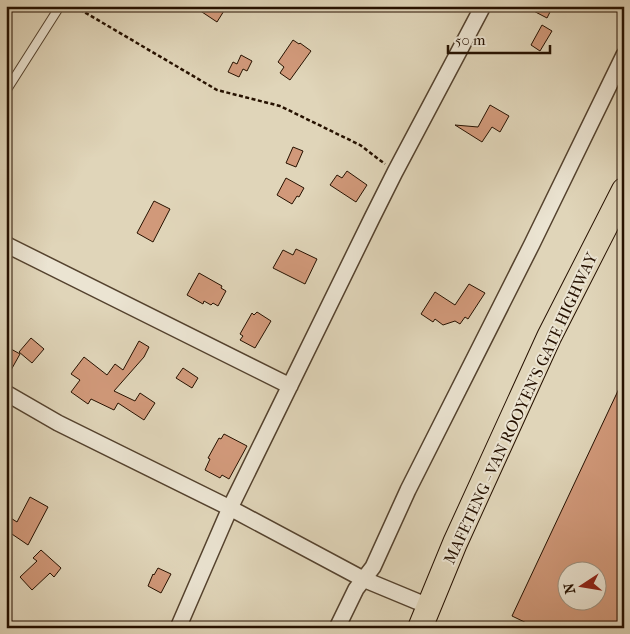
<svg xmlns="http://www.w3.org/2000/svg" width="630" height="634" font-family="'IM FELL French Canon',serif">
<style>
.building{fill:#d1997a;stroke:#261100;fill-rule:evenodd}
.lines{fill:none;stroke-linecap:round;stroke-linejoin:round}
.service-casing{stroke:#54422e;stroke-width:10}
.minor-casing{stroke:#54422e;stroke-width:18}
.primary-casing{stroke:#261100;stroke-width:26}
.path{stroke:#261100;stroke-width:2.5;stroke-dasharray:4 2.5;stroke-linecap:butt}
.service{stroke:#ebe4d2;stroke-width:8}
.minor{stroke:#ebe4d2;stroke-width:15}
.primary{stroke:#e0d5b9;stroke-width:24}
.labels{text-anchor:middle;stroke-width:4;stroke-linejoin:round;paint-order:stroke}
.street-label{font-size:16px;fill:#261100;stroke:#ebe4d2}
</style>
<rect width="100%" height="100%" fill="#e0d5b9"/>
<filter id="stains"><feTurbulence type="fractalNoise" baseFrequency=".004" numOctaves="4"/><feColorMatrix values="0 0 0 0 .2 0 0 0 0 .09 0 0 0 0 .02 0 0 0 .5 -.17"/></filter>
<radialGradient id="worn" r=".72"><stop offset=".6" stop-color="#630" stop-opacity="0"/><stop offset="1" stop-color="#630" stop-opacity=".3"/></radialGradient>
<path class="building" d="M193,6H227L217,22Z
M524,6H553L547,18Z
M542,25L552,31L540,51L531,45Z
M293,40L299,44L300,43L311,51L290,80L280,73L284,67L278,62Z
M241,55L252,61L247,71L243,69L239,77L228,72L233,62L237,64Z
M490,105L509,116L500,132L492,127L482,142L455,125L478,127Z
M293,147L303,151L296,167L286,163Z
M347,171L367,185L356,202L330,185L337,175L342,178Z
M286,178L304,188L299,197L297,196L292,204L277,195Z
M154,201L170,209L153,242L137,233Z
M296,249L317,259L305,284L273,268L283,250L293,255Z
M199,273L222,286L221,288L226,291L218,306L213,303L211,305L204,301L203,304L187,295Z
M469,284L485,293L468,319L465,317L460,324L455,321L443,325L435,319L433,322L421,314L435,292L455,305Z
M257,312L271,321L255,348L240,340L243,336L240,334L252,313L254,315Z
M31,338L44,349L32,363L19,352Z
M139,341L149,347L144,357L114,391L135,401L140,393L155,403L144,420L118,403L114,410L91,399L88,404L71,392L80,380L71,374L84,357L107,375L115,364L123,370Z
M11,349L20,354L6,379V358Z
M183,368L198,378L192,388L176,378Z
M624,378V628H537L512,616ZM568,572H598V602H568Z
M224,434L247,446L229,479L222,475L220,478L205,470L210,459L208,458L219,438L221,439Z
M30,497L48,507L28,545L6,530V515L17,522Z
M41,550L61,568L54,577L50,573L32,590L20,577L37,561L33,558Z
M158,568L171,574L161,593L148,586L153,574L154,575Z"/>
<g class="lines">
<defs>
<path id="service" d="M6,91L60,6"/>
<path id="minor" d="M6,244L9,246L290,386
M6,393L58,423L230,508L363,579L428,606
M178,628L230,508L372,218L395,172L483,6
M337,628L356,589L373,567L408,490L532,244L624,55"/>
<path id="primary" d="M420,628L455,543L549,337L624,190"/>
</defs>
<use href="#service" class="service-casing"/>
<use href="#minor" class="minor-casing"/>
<use href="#primary" class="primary-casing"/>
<path class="path" d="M74,6L217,90L280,106L360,145L385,164"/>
<use href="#service" class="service"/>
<use href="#minor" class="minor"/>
<use href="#primary" class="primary"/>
</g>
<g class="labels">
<g class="street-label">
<text transform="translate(520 408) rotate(-65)" y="6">MAFETENG - VAN ROOYEN'S GATE HIGHWAY</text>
</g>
</g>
<rect width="630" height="634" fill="none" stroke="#e0d5b9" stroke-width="25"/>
<rect x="8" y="8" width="615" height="619" fill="none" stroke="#261100" stroke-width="2.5"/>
<rect x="12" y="12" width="605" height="609" fill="none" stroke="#261100"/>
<g transform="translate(582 586) rotate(258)"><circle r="24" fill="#ebe4d2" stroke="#9c907e"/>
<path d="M0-4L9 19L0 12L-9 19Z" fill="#8f2418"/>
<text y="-8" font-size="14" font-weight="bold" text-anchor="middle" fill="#261100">N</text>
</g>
<path d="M448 45v8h102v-8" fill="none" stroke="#261100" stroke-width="2.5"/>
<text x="455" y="45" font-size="15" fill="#261100" stroke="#ebe4d2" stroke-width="4" paint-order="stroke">50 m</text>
<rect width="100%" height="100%" filter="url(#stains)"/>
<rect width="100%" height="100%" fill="url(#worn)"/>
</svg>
